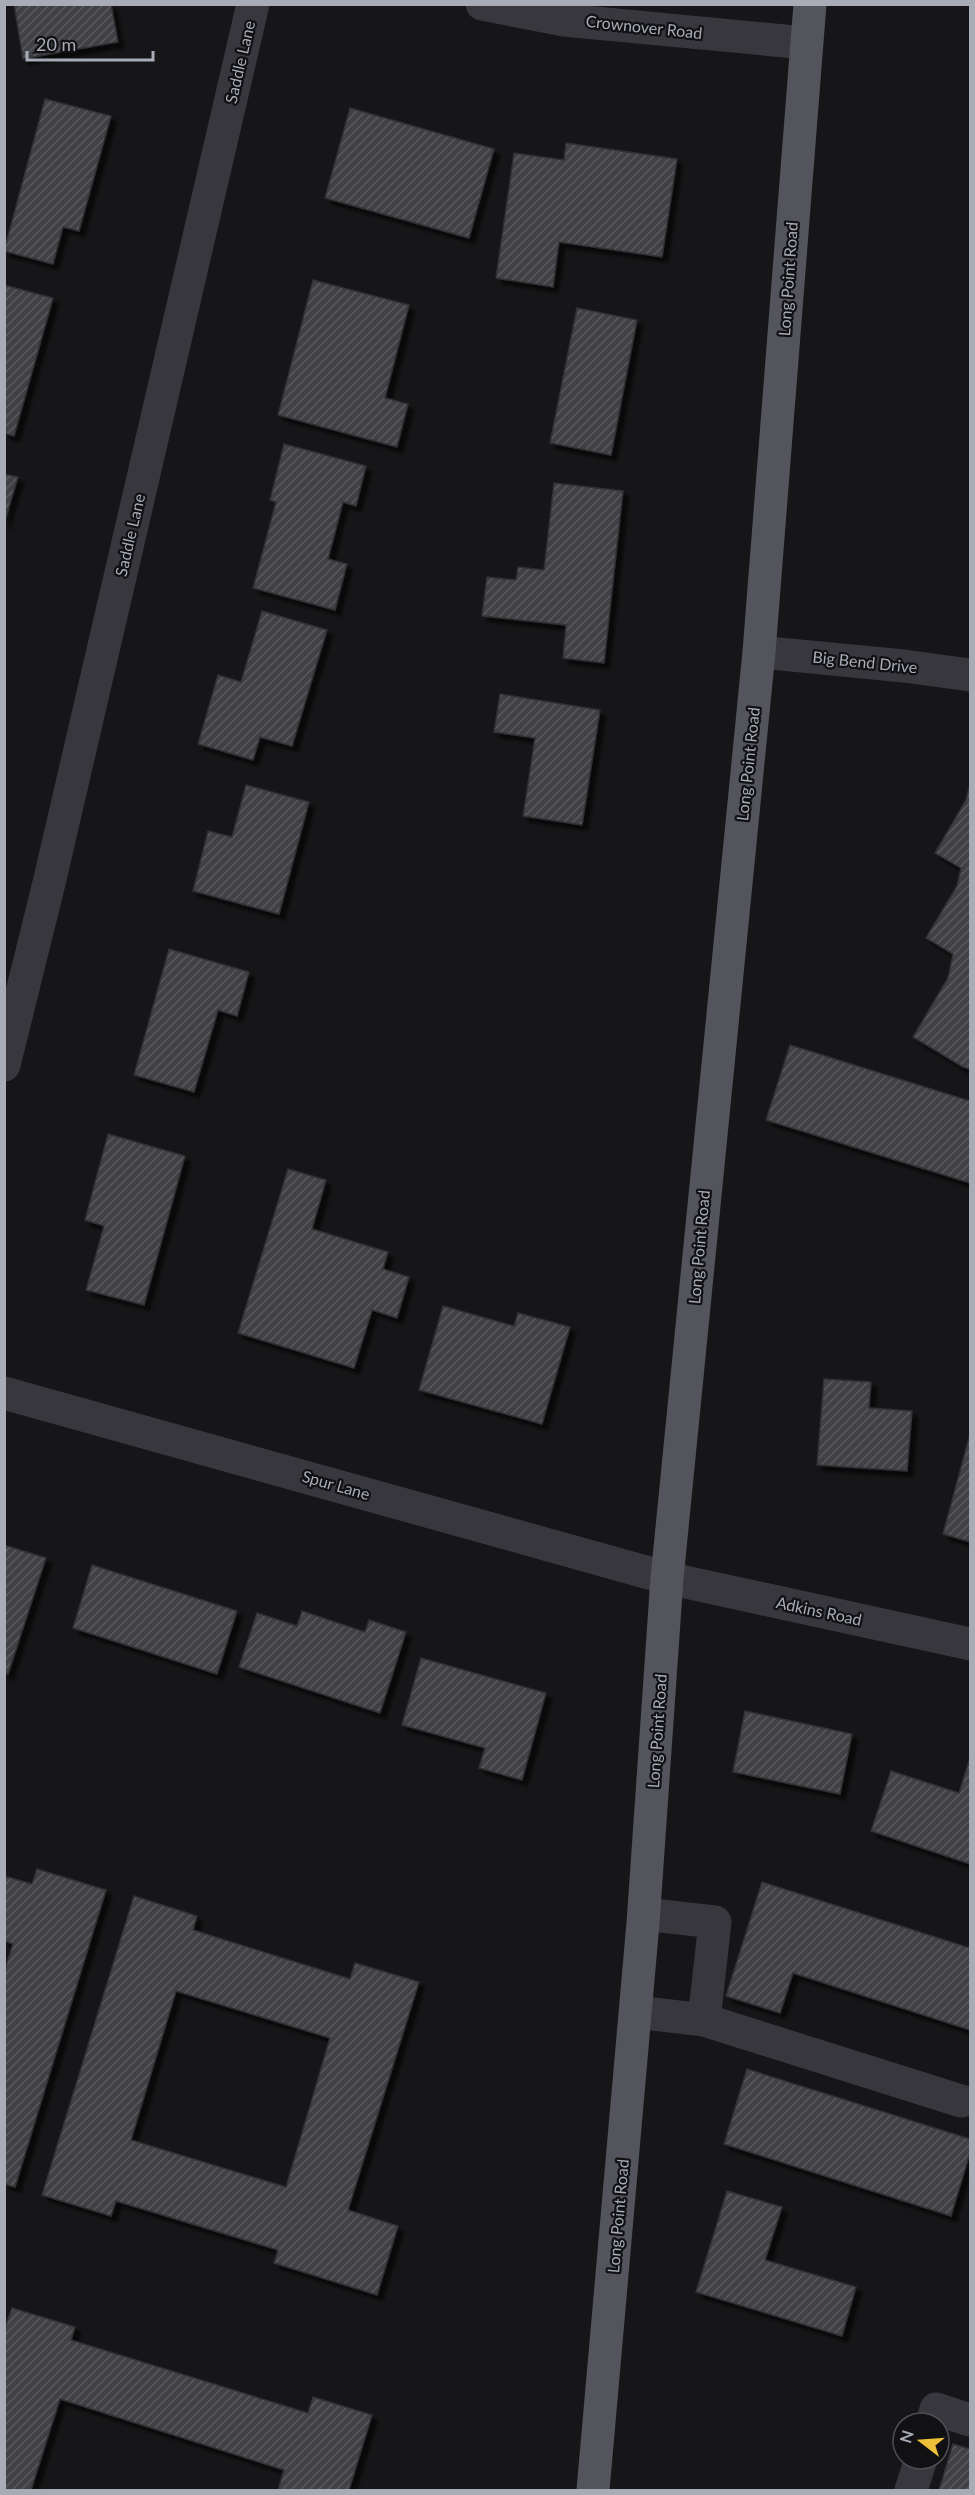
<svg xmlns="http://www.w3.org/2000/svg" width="975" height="2495" font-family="Lato,sans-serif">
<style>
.building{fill:url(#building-hatch);stroke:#303034;stroke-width:1.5;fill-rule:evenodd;filter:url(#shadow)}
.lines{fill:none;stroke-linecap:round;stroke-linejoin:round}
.minor{stroke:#37373d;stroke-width:33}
.major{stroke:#53545c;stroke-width:33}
.labels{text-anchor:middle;stroke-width:4.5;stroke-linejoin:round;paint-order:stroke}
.street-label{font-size:16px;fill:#a8acb7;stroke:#111113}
</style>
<defs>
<pattern id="building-hatch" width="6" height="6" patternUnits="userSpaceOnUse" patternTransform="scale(1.5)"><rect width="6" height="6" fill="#404145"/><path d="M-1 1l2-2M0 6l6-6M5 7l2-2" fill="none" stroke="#595a5e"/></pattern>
<filter id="shadow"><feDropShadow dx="5.5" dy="5.5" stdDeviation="1.5" flood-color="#0009"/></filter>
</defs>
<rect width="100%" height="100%" fill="#161618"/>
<path class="building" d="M14,4H111L118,42L23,59Z
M45,99L111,116L79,231L63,227L53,264L4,251Z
M350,108L494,149L469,238L325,198Z
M566,143L677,159L662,257L559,242L553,287L496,278L514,153L564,160Z
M313,280L409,305L385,398L408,404L397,447L278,415Z
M4,285L53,298L14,436L4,433Z
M577,308L637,320L611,455L550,443Z
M284,444L366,466L356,506L343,502L328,559L347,564L335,610L253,588L276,502L270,500Z
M4,474L18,477L4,524Z
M554,483L623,491L604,663L563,658L566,625L482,616L487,577L516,580L518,567L544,570Z
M262,611L327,630L292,746L260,737L253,760L198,744L218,675L241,682Z
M500,694L600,710L582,825L523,816L535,738L494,732Z
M246,785L309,802L279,914L193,891L208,831L232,837Z
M969,788H970V1069L963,1067L913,1037L948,978L953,954L926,938L957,886L961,868L935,853L966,800Z
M169,949L249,972L237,1016L218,1010L194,1092L134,1075Z
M790,1045L970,1101V1183L766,1120Z
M108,1134L185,1156L144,1305L86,1290L104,1226L85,1220Z
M288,1169L326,1180L312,1229L388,1252L383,1269L409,1277L397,1318L372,1310L354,1368L238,1333Z
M443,1306L514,1326L518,1313L570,1327L542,1424L419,1390Z
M824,1379L871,1382L869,1408L912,1411L907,1471L817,1465Z
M970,1434V1542L943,1534Z
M4,1545L46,1558L8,1674L4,1673Z
M92,1565L237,1611L217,1674L73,1628Z
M302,1611L365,1632L369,1620L406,1632L380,1713L239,1667L257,1613L297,1626Z
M421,1658L546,1693L522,1780L479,1768L485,1748L402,1725Z
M745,1711L852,1734L840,1794L733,1772Z
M970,1758V1864L871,1831L891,1771L959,1793Z
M37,1869L106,1890L15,2187L4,2184V1972L13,1944L4,1941V1876L32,1884Z
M762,1882L970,1948V2030L793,1973L780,2013L726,1996Z
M134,1896L197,1916L193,1930L350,1979L355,1963L419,1982L348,2210L398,2226L377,2295L274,2263L278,2250L116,2201L111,2216L42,2195ZM176,1991L330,2038L286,2187L131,2140Z
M747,2069L970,2139V2153L951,2216L724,2144Z
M727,2191L782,2207L765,2260L856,2287L842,2336L696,2292Z
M12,2308L75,2327L71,2340L308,2413L313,2397L372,2415L349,2490H278L284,2470L60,2399L31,2490H4V2331Z
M953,2444L970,2449V2490H939Z"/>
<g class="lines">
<path class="minor" d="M482,4L564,20L806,43
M759,652L904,666L970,675
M4,1065L49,883L253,4
M4,1393L667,1578L970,1644
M636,2012L704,2020L715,1922L644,1914
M704,2020L961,2101
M932,2423L936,2409L970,2420
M911,2490L921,2459"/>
<path class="major" d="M593,2490L643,1923L667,1578L759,652L810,4"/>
</g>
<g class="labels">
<g class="street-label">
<text transform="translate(644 27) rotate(6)" y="6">Crownover Road</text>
<text transform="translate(240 62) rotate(-77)" y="6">Saddle Lane</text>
<text transform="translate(788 279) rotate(-86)" y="6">Long Point Road</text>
<text transform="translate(130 535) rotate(-77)" y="6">Saddle Lane</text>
<text transform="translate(865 662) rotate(6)" y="6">Big Bend Drive</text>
<text transform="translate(748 764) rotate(-84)" y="6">Long Point Road</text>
<text transform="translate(699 1247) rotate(-85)" y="6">Long Point Road</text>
<text transform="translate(336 1485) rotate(16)" y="6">Spur Lane</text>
<text transform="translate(819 1611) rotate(12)" y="6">Adkins Road</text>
<text transform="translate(657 1731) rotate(-86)" y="6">Long Point Road</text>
<text transform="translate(618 2216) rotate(-85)" y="6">Long Point Road</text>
</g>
</g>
<rect width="975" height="2495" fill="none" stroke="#a8acb7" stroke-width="12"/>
<g transform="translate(921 2441) rotate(287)"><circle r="28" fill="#111113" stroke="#4d4f55" stroke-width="1.5"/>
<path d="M0-4.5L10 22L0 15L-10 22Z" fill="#edc039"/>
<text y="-9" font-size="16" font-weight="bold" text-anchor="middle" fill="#a8acb7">N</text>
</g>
<path d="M27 51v9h126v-9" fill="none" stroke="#a8acb7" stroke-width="3"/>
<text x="36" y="51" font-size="18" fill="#a8acb7" stroke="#111113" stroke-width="4.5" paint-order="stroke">20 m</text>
</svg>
